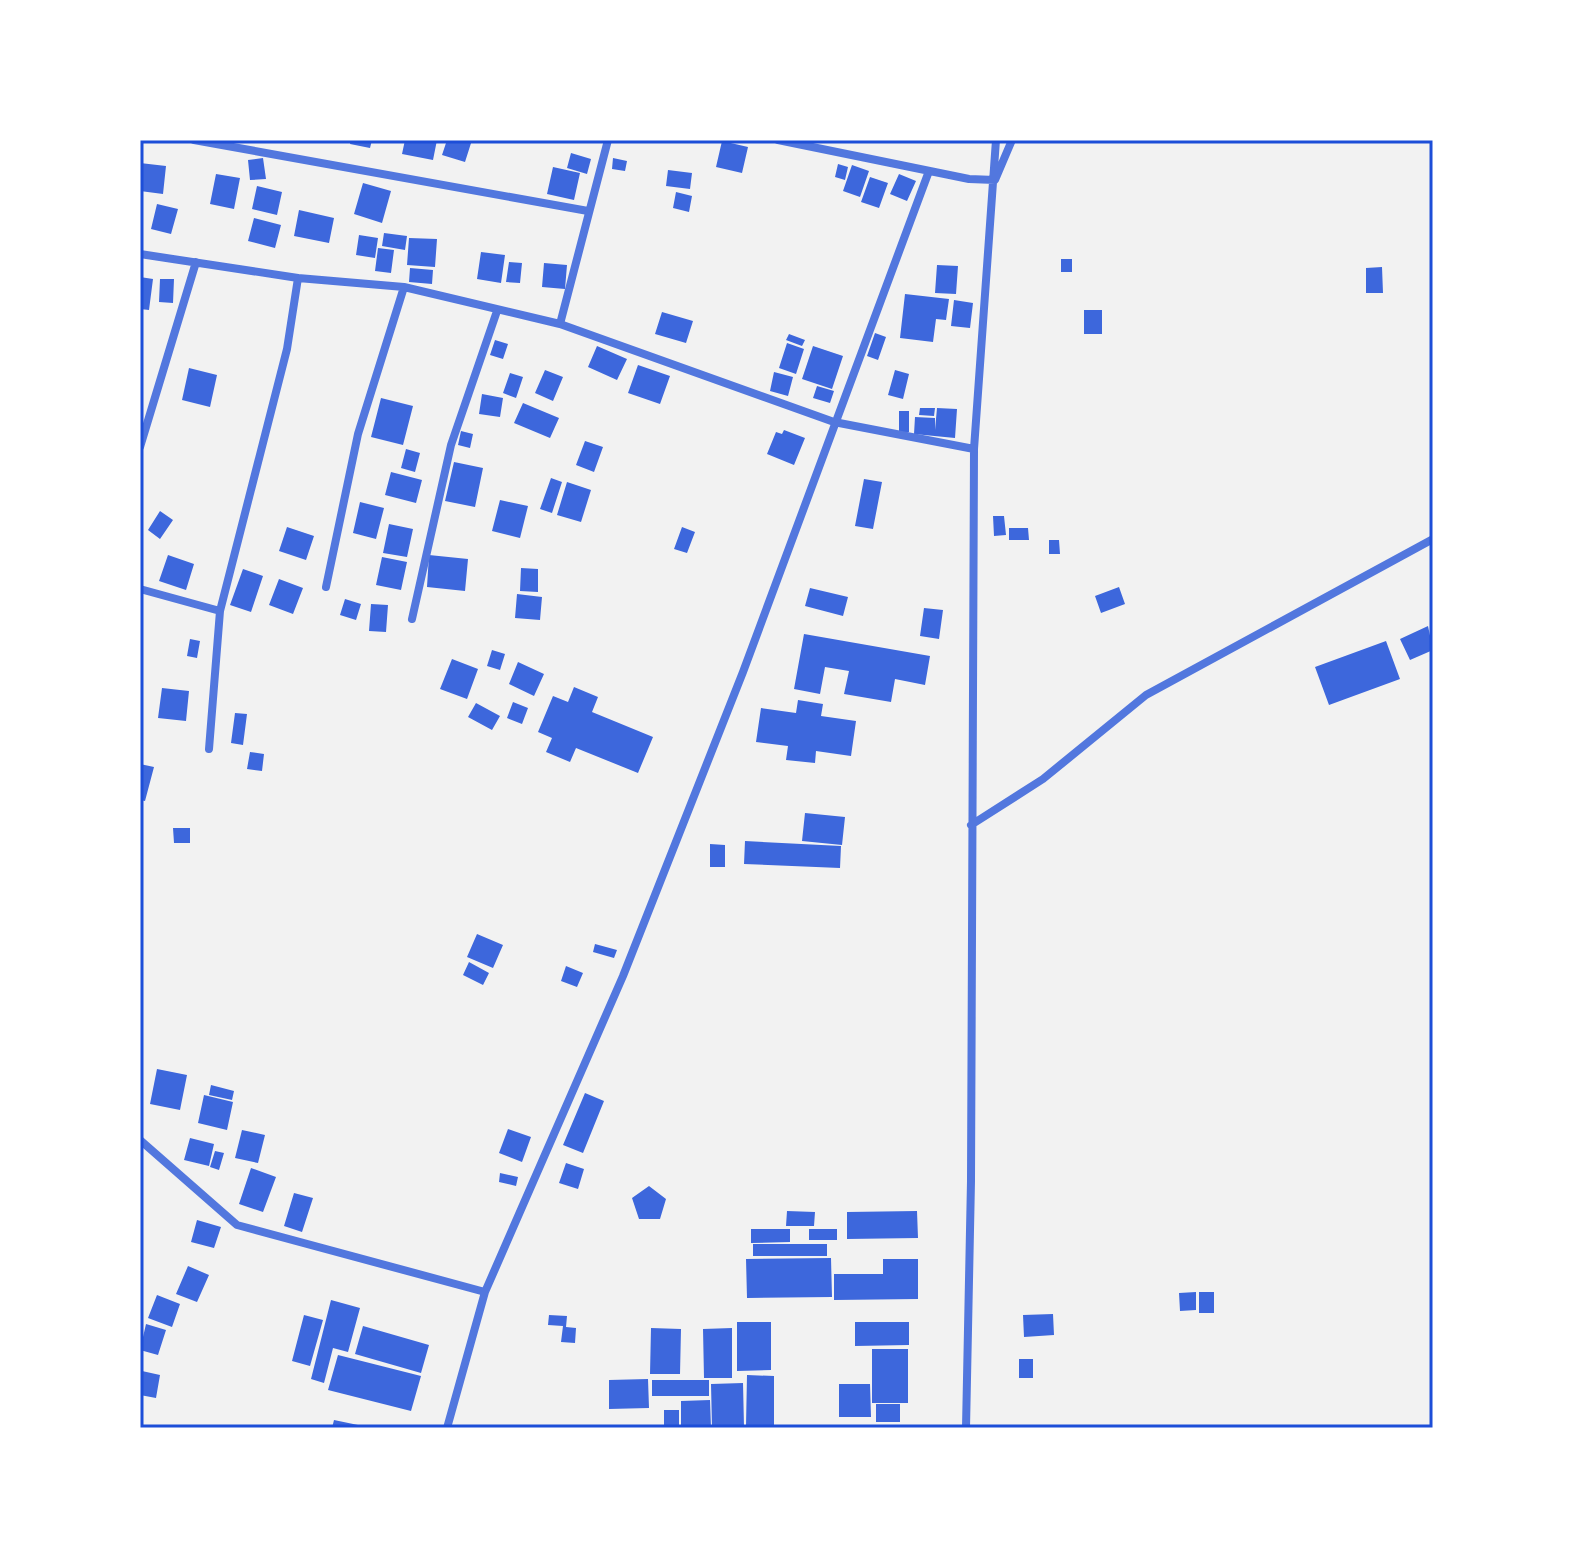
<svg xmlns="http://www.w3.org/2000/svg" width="1573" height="1568" font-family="Spectral,serif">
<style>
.building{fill:#3d67dc}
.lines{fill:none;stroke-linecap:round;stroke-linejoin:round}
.minor{stroke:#5277de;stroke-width:8}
.neatline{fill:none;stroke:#1d4ed8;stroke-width:3}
</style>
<rect width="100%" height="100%" fill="#f2f2f2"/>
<path class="building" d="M351,140H372L370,148L350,144Z
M405,140H437L433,160L402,154Z
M447,140H472L465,162L442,155Z
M722,141L748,147L742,173L716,167Z
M571,153L591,159L587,174L567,168Z
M263,158L266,179L250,180L248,160Z
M613,158L627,161L625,171L612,169Z
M140,163L166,166L163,194L140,191Z
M838,164L848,167L845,180L835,177Z
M852,165L869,171L860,197L843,191Z
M553,167L580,173L574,200L547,194Z
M668,170L692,173L690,189L666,186Z
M216,174L240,178L234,209L210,204Z
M899,174L916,181L907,201L890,194Z
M870,177L888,183L879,208L861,202Z
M363,183L391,191L382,223L354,214Z
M257,186L282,192L277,215L252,209Z
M676,192L692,196L689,212L673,208Z
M157,204L178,209L171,234L151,229Z
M299,210L334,218L329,243L294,236Z
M254,218L281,225L275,248L248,241Z
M384,233L407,236L405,250L382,246Z
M359,235L378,238L375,258L356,255Z
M409,238L437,239L435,267L407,265Z
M378,248L394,250L391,273L375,271Z
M481,252L505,255L501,283L477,279Z
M1061,259H1072V272H1061Z
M509,262L522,263L520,283L506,282Z
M544,263L567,265L565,289L542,287Z
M937,265L958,266L956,294L935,293Z
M1382,267L1383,293H1366V268Z
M410,268L433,270L432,284L409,282Z
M140,277L153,279L149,310L140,309Z
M160,279H174L173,303L159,302Z
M905,294L949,299L946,320L936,319L933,342L900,338Z
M954,300L973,303L970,328L951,326Z
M1084,310H1102V334H1084Z
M662,312L693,321L686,343L655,334Z
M875,333L886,337L878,360L867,356Z
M789,334L805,340L802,346L786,340Z
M495,340L508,344L503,359L490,355Z
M787,343L804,349L796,374L779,368Z
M597,346L627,359L617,380L588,367Z
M813,346L843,356L832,389L802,379Z
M638,365L670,376L660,404L628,393Z
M189,368L217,375L210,407L182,400Z
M545,370L563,377L553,401L535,393Z
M895,370L909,374L903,399L888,395Z
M774,372L793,377L788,396L770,391Z
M510,373L523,377L516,398L503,393Z
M817,386L834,391L830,403L813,398Z
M482,394L503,398L500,417L479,414Z
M381,398L413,406L403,445L371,437Z
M523,403L559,418L550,438L514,423Z
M920,408H935L934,416L919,415Z
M937,408L957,409L955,438L914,434L915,417L935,418V430Z
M899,411H909V432H899Z
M784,430L805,438L794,465L767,454L776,432L782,434Z
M461,431L473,434L470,448L458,445Z
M585,441L603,447L594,472L576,465Z
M406,449L420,453L415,472L401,468Z
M454,462L483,468L475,507L445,501Z
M391,472L422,480L416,503L385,495Z
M551,478L562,482L552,513L540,509Z
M864,479L882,482L873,529L855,526Z
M567,482L591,490L581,522L557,515Z
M500,500L528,506L520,538L492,531Z
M360,502L384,508L376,539L353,533Z
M160,511L173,520L160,539L148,530Z
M993,516H1004L1006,535L994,536Z
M389,524L413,529L407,557L383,553Z
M287,527L314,536L306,560L279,551Z
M682,527L695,532L687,553L674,549Z
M1009,528H1028L1029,540H1009Z
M1049,540H1059L1060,554H1049Z
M168,555L194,564L186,590L159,581Z
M429,555L468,559L465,591L427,587Z
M382,557L407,562L401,590L376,585Z
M521,568L538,569V592L520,591Z
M243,569L263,576L251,612L230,605Z
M279,579L303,588L293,614L269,605Z
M1119,587L1125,604L1101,613L1095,596Z
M810,588L848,597L843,616L805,606Z
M517,594L542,597L540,620L515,618Z
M345,599L361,604L356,620L340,615Z
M371,604L388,605L386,632L369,631Z
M924,608L943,610L939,639L920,636Z
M1428,626L1433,650L1410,660L1400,639Z
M804,634L930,656L925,685L895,679L891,702L844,694L849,671L825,667L820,694L794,689Z
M190,639L200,641L197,658L187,656Z
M1386,641L1400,679L1329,705L1315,667Z
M492,650L505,654L500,670L487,666Z
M452,659L478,669L467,699L440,689Z
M518,662L544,674L534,696L509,684Z
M574,687L598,697L592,712L653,737L638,773L576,748L570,762L546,752L552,738L538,732L553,696L568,702Z
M162,688L189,691L186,721L158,718Z
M798,700L823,704L821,716L856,721L851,756L816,751L815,763L786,760L788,746L756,742L761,708L796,713Z
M513,702L528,708L522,724L507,718Z
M476,703L500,716L492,730L468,717Z
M235,713L247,714L243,745L231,743Z
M250,752L264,754L262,771L247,769Z
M140,764L154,767L145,801L140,800Z
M805,813L845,817L842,845L802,841Z
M173,828H190V843H174Z
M745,841L841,846L840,868L744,864Z
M710,844L725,845V867H710Z
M477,934L503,945L493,968L467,957Z
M595,944L617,950L614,958L593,952Z
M469,962L489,973L483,985L463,975Z
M566,966L583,973L577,987L561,981Z
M157,1069L187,1075L180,1110L150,1104Z
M211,1085L234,1091L232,1100L209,1095Z
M585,1093L604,1101L583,1153L563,1145Z
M204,1095L233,1102L227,1130L198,1123Z
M508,1129L531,1137L522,1162L499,1153Z
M242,1130L265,1135L258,1163L235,1158Z
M190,1138L214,1144L209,1166L184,1160Z
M215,1151L224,1153L219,1170L210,1167Z
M566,1163L584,1169L578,1189L559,1183Z
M251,1168L276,1177L263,1212L239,1204Z
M500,1173L518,1177L516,1186L499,1182Z
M649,1186L666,1199L660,1219H639L632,1198Z
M294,1193L313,1198L302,1232L284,1226Z
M787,1211L815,1212L814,1226H786Z
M917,1211L918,1238L847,1239V1212Z
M197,1220L221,1227L214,1248L191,1242Z
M751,1229H790V1242L751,1243Z
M809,1229H837V1240H809Z
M753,1244H827V1256H753Z
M831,1258L832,1297L747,1298L746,1259Z
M883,1259H918V1299L834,1300V1274H883Z
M188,1266L209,1275L197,1302L176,1294Z
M1196,1292V1310L1180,1311L1179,1293Z
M1199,1292H1214V1313H1199Z
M157,1295L180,1304L172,1327L148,1318Z
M331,1300L360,1308L348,1352L333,1348L324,1383L311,1379Z
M1053,1314L1054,1335L1024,1337L1023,1315Z
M304,1315L323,1320L310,1366L292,1361Z
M549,1315L567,1316L566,1327L576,1328L575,1343L561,1342L563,1326L548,1325Z
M737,1322H771V1370L737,1371Z
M855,1322H909V1345L855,1346Z
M146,1324L166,1330L158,1355L140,1350Z
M363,1326L429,1345L421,1373L355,1354Z
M651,1328L681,1329L680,1374H650Z
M732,1328V1378H704L703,1329Z
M872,1349H908V1403H872Z
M338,1355L421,1376L411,1411L328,1390Z
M1019,1359H1033V1378H1019Z
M142,1371L160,1375L156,1398L140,1395Z
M747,1375L774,1376V1427L746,1426Z
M648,1379L649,1408L609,1409V1380Z
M652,1380H709V1396H652Z
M743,1383L744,1427L712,1428L711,1384Z
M839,1384H870L871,1417H839Z
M710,1400L711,1428H681V1401Z
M876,1404H900V1422H876Z
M664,1410H679V1428H664Z
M334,1420L358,1425L357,1428H332Z"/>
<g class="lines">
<path class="minor" d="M194,140L588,211
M778,140L969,179L995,180L1012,140
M140,254L298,278L404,287L560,324L834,422L974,449
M560,324L608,140
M140,447L196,262
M326,587L358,434L404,287
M140,589L220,611
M412,619L451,445L497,311
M209,749L220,611L287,349L298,278
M971,825L1043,779L1146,695L1433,539
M140,1140L237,1225L485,1292
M447,1428L485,1292L623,976L743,672L929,171
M966,1428L971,1181L974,449L996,140"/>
</g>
<rect width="1573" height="1568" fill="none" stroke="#ffffff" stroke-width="284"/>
<rect x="142" y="142" width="1289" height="1284" class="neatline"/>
</svg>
